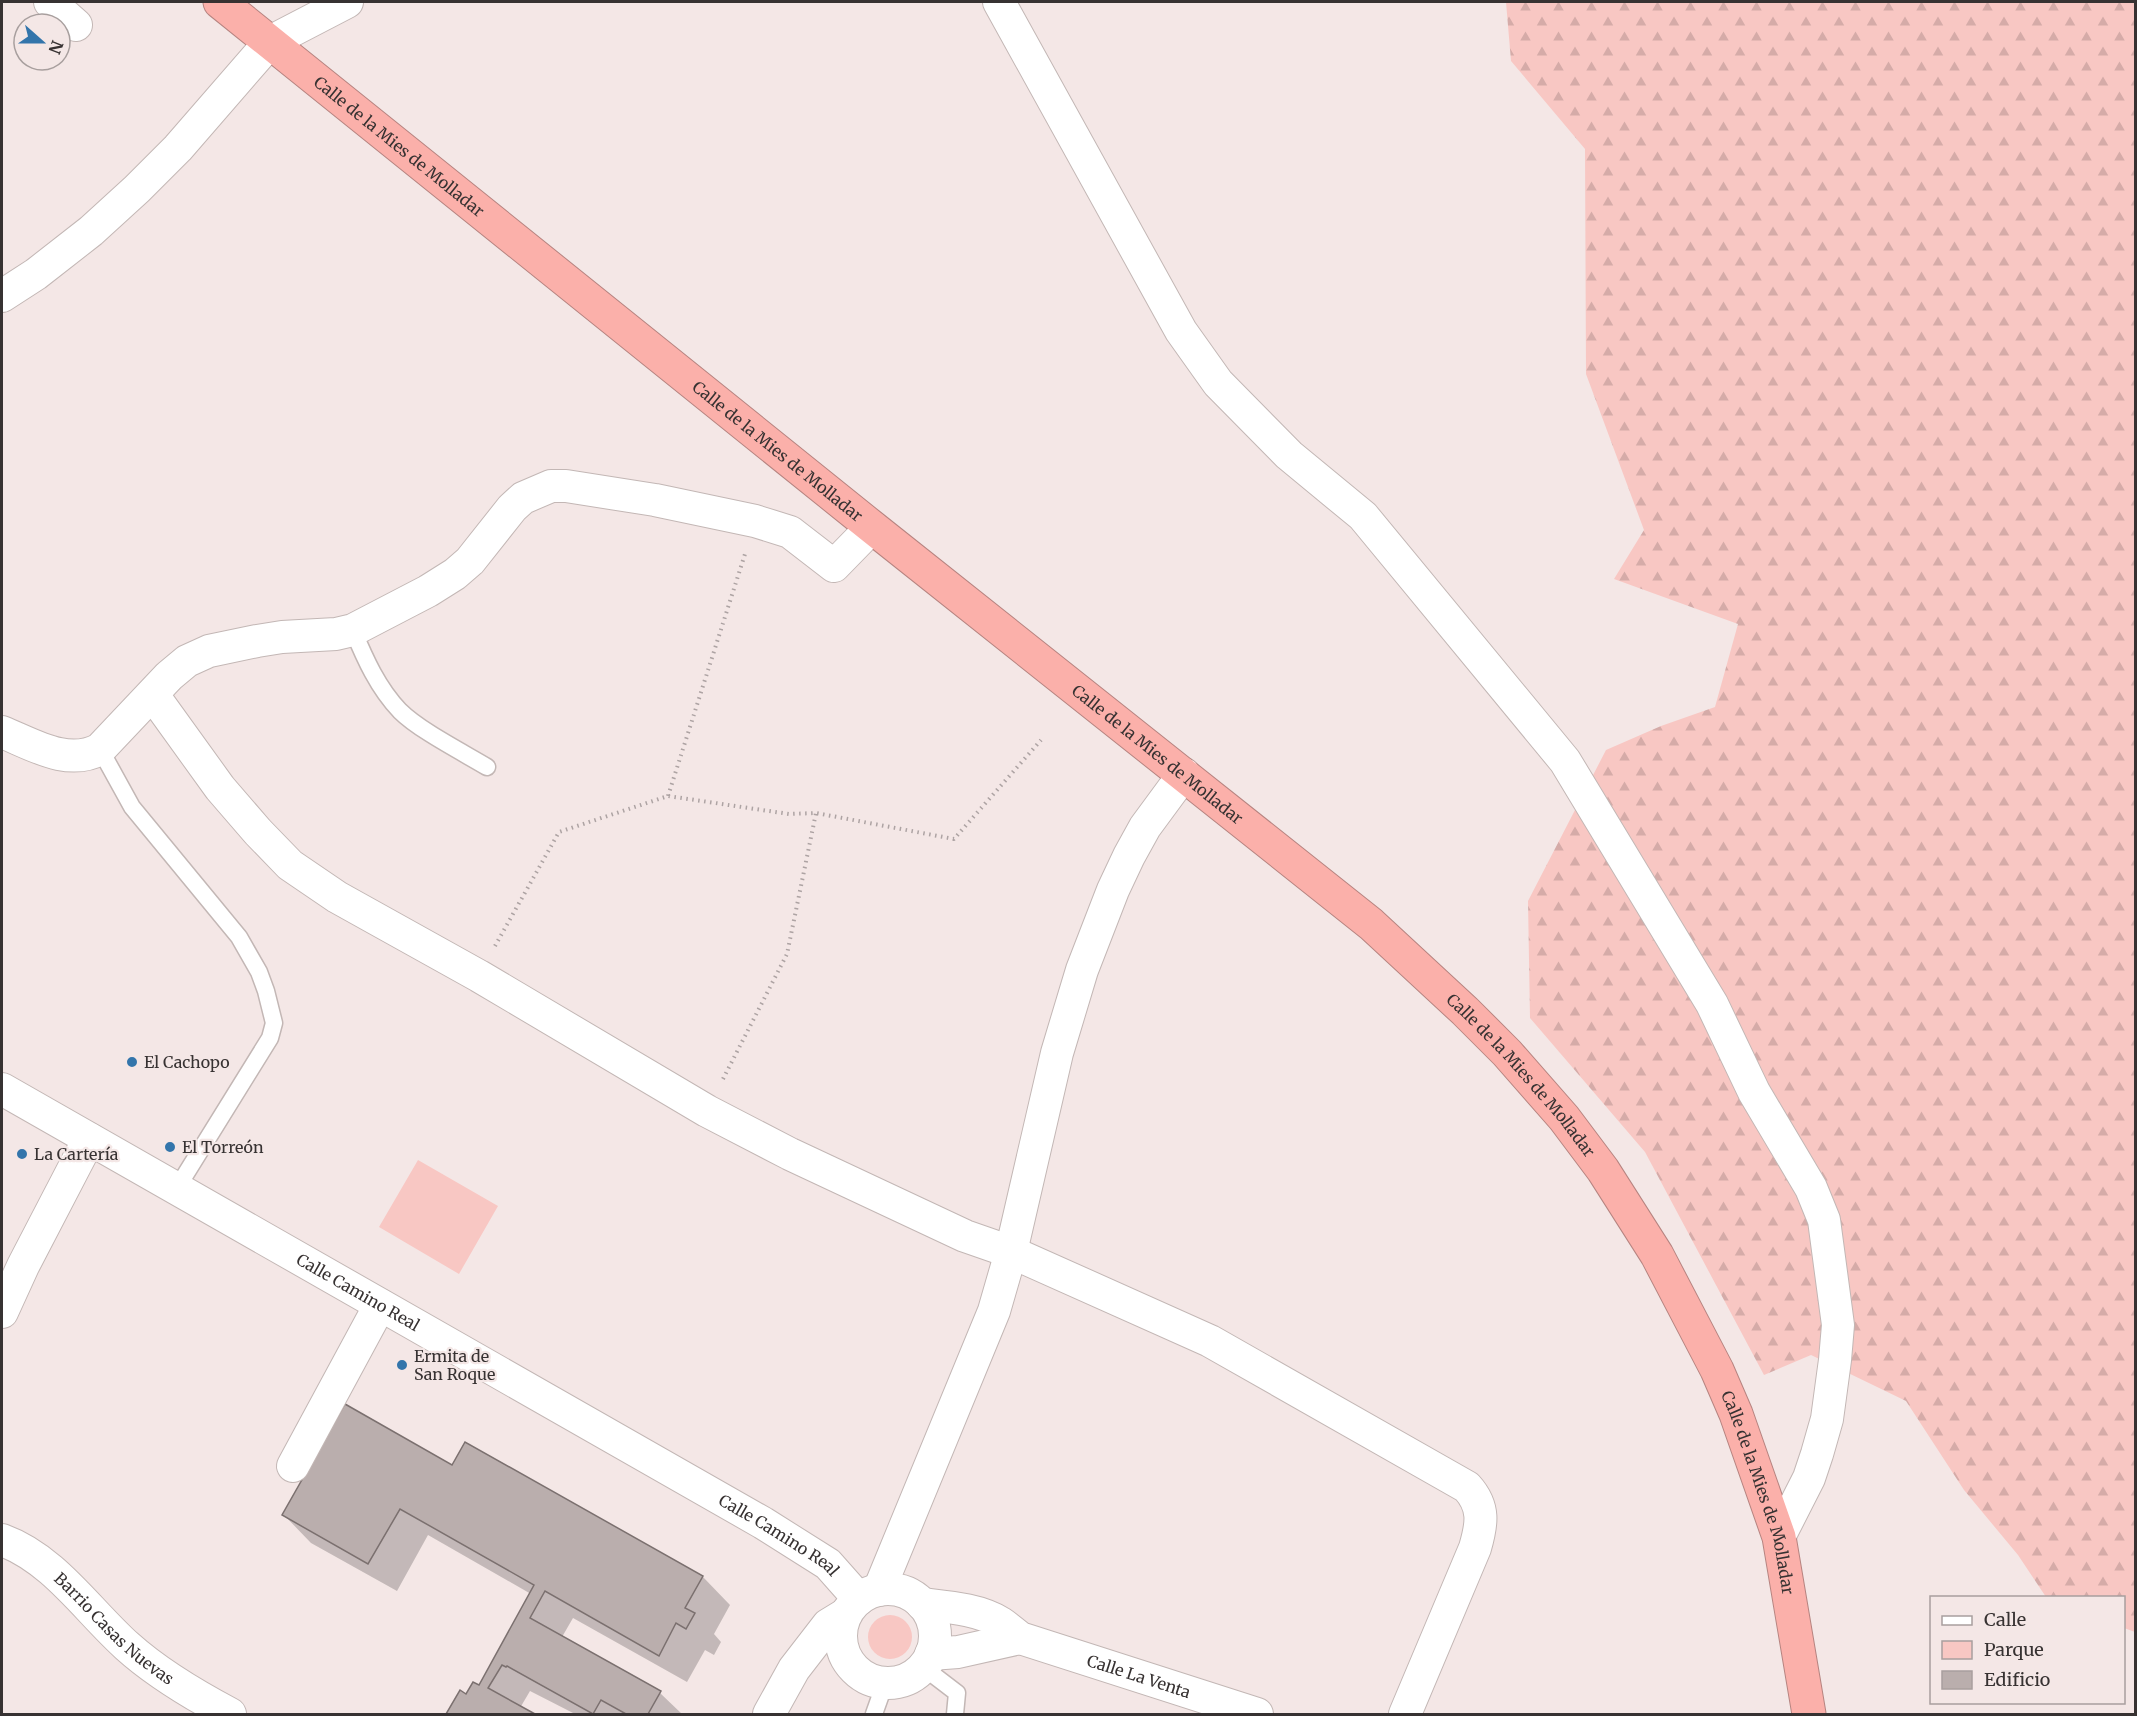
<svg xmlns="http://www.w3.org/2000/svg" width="2137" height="1716" font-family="Merriweather,serif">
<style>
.green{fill:#f8c7c3}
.forest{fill:url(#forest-firs)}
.shadow{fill:#0003}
.building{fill:#baaead;stroke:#7b706f;stroke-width:1.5}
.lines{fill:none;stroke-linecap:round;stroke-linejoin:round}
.lane-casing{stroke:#c3b7b5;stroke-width:19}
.street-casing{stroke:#c3b7b5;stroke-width:34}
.highway-casing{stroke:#b68480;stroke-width:35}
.path{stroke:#ada3a3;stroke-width:4;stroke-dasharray:1.5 4.5;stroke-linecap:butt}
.lane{stroke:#fff;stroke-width:16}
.street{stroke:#fff;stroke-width:32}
.highway{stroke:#fbb0aa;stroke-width:33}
.poi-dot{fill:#3375ab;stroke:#f4e7e6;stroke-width:2}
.labels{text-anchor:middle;stroke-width:4.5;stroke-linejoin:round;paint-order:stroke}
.street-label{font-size:16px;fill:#373232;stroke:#f4e7e6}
.poi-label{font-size:16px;fill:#373232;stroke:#f4e7e6;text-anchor:start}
</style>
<defs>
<pattern id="forest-firs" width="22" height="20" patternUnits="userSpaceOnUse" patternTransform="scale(1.5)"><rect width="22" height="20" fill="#f8c7c3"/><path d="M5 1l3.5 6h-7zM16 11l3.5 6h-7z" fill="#d5aba8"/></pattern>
</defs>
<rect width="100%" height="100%" fill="#f4e7e6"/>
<path class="green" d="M418,1160L498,1206L459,1274L379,1227Z
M868 1637a22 22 0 1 1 44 0a22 22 0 1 1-44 0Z"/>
<path class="forest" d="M1506,2H2135V1632L2124,1628V1598L2046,1597L2018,1555L1964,1490L1906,1401L1811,1355L1764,1375L1645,1152L1530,1018L1528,901L1606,750L1661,726L1715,707L1738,624L1614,579L1644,530L1586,374L1585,149L1511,61Z"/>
<path class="shadow" d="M466,1444L703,1577L730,1605L714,1634L721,1642L714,1655L705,1650L687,1682L573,1618L562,1637L660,1693L682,1714H575L530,1691L520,1708L532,1714H448L460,1692L467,1696L479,1687L531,1594L428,1535L397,1591L311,1543L284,1515L453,1467Z"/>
<path class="building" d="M345,1404L452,1465L465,1442L703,1576L685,1608L695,1613L686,1629L676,1623L659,1656L545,1591L530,1618L661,1691L648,1714H626L601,1700L593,1714L507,1666L506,1667L502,1665L488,1688L535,1714H446L460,1690L466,1694L473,1682L479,1685L534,1585L400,1509L368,1564L282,1515Z"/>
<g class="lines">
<defs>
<path id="lane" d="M353,630C365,659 378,688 400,711C419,730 462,752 487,767
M100,749L132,807L239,937L259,972L266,991L274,1023L270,1038L177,1188
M923,1667L957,1693L955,1714
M874,1714L885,1683"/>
<g id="street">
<path d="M50,2L76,25"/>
<path d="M999,2L1181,331L1218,383L1289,455L1363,516L1565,761L1712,1004L1754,1092L1811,1188L1824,1220L1838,1325L1835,1360L1827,1419L1817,1454L1809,1478L1779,1537"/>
<path d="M2,296L36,274L91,231L137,189L178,148L270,42L347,2"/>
<path d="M153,695L220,788L258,832L290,865L337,897L479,976L707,1111L790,1154L965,1236L1011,1252L1210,1341L1467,1487C1485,1507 1482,1524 1475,1548L1405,1714"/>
<path d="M2,732C32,744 68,767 100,749L169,676L187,661L209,651L257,641L282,637L336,634L353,630L428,591L455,574L470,561L512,508L523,498L551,486H566L655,500L755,521L790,532L834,566L872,527"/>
<path id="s1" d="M2,1089L763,1523L828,1564L859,1599"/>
<path d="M2,1312L23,1266L89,1139"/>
<path d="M293,1466L380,1305"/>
<path id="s2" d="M2,1540C54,1559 87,1610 127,1646C158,1674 194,1695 230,1714"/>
<circle cx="888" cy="1636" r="47"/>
<path d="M879,1590L994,1311L1011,1252L1057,1053L1082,970L1113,890L1129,856L1145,827L1184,774"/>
<path id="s3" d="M922,1604C947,1607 979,1609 1001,1623C1007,1627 1014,1633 1020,1638L1257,1714"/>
<path d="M931,1654L958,1652L1020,1638"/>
<path d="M769,1714L794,1669L828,1625L846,1614"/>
</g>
<g id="highway">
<path id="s4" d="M220,2L872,527L1371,924L1465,1011L1507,1053L1564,1118L1603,1170L1657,1255L1717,1370L1736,1414L1779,1537L1809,1714"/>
</g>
</defs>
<use href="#lane" class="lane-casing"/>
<use href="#street" class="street-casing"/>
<use href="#highway" class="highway-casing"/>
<path class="path" d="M668,796L745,554
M495,946L559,832L668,796L789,814L816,813L954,839L1041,740
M723,1079L787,954L816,813"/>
<use href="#lane" class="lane"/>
<use href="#street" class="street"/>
<use href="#highway" class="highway"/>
</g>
<g class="poi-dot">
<circle cx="132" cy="1062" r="6"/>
<circle cx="170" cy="1147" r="6"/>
<circle cx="22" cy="1154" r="6"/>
<circle cx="402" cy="1365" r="6"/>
</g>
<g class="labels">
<g class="street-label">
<text dy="6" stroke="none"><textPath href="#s4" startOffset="230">Calle de la Mies de Molladar</textPath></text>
<text dy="6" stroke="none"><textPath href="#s4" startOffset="716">Calle de la Mies de Molladar</textPath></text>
<text dy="6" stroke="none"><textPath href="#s4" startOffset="1202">Calle de la Mies de Molladar</textPath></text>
<text dy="6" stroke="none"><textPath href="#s4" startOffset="1688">Calle de la Mies de Molladar</textPath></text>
<text dy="6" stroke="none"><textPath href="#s1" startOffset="410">Calle Camino Real</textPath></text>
<text dy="6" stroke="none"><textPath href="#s4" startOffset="2174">Calle de la Mies de Molladar</textPath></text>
<text dy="6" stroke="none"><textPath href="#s1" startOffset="896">Calle Camino Real</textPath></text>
<text dy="6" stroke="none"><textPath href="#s2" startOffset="144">Barrio Casas Nuevas</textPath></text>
<text dy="6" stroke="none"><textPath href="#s3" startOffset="231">Calle La Venta</textPath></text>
</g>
<g class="poi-label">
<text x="144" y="1068">El Cachopo</text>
<text x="182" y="1153">El Torreón</text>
<text x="34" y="1160">La Cartería</text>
<text x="414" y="1362">Ermita de<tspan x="414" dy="18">San Roque</tspan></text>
</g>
</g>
<rect width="2137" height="1716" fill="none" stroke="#373232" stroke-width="6"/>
<rect x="1930" y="1596" width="195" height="108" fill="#f4e7e6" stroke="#a89f9e" stroke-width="1.5"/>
<rect x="1942" y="1616" width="30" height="9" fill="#ffffff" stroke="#a89f9e" stroke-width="1.5"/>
<text x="1984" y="1626" font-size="18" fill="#373232">Calle</text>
<rect x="1942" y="1641" width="30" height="18" fill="#f8c7c3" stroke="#a89f9e" stroke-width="1.5"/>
<text x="1984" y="1656" font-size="18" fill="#373232">Parque</text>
<rect x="1942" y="1671" width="30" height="18" fill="#baaead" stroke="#a89f9e" stroke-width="1.5"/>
<text x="1984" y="1686" font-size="18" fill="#373232">Edificio</text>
<g transform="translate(42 42) rotate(111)"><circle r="28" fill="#f4e7e6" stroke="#a89f9e" stroke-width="1.5"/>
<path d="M0-4.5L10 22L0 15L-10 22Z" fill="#3375ab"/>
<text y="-9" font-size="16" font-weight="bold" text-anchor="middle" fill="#373232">N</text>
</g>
</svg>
